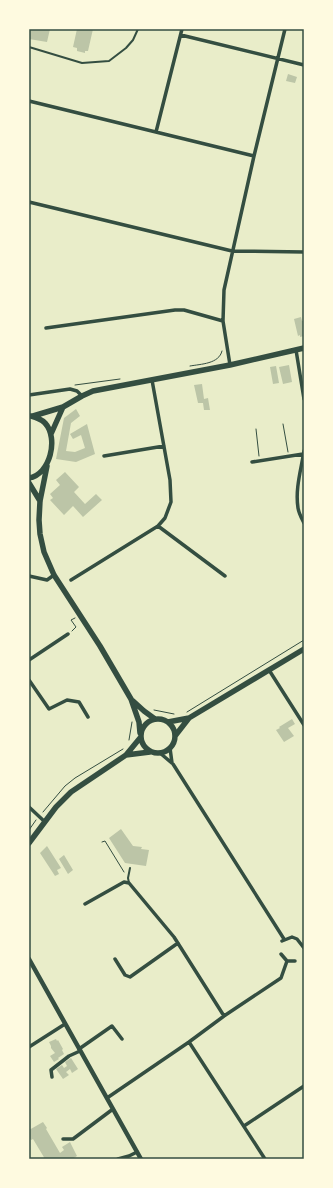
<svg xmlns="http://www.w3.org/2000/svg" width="333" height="1188" font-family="Roboto,sans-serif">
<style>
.building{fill:#bcc5a7}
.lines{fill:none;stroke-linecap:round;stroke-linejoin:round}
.path{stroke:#344e41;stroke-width:1}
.service{stroke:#344e41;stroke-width:2}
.minor{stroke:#344e41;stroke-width:3.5}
.tertiary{stroke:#344e41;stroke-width:4.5}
.primary{stroke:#344e41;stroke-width:5.5}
.neatline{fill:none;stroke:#344e41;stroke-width:1.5}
</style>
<rect width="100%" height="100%" fill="#e9edc9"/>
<path class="building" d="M29,29H50L47,42L29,39Z
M77,29H93L88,51H85V53L77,51V48L73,47Z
M288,74L297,77L295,83L286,81Z
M301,317L302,321H304V336L300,337V335L298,336L294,319Z
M289,365L292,382L283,384L279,367Z
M276,366L279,383L273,384L270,367Z
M202,384L204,399L208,398L210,410H204L203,403H198L194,385Z
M76,409L80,416L71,423L66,451L75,452L85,448L81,435L73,439L70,434L87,424L95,454L76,462L56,459L64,418Z
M65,472L79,487L74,492L85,504L96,494L102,500L83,517L73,506L64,515L50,500L53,498L50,494L60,485L56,480Z
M292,719L295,724L288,728L294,736L284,742L276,730L280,728L279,727Z
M121,829L133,846L142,847L141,849L149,850L146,866L125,863L109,838Z
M47,846L61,868L57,870L59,874L55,876L40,853Z
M64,855L73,870L68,874L59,859Z
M56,1039L57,1041L58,1040L63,1049L62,1050L64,1054L58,1058L59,1059L54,1062L50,1056L55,1053L51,1048V1046L49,1042Z
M71,1058L78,1069L72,1073L70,1069L66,1072L69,1075L63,1079L56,1069L62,1065L64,1068L67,1066L65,1062Z
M43,1122L47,1128L46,1129L60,1153L64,1150L62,1147L70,1142L77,1156L72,1159H45L33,1139L31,1140L29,1137V1130Z"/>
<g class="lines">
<path class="path" d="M190,366C201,364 219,364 222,351
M75,385L120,379
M283,424L288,452
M256,429L259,456
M72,631L76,627L71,620L75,618
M154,710L174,714
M187,712L304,640
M129,740L132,722
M43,812L65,786L75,778L123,749
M29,830L36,820
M102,842L105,841L124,872"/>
<path class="service" d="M29,47L82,63L109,61L126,48L133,40L138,29
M129,883L128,878L130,868"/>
<path class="minor" d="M181,35L304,65
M29,101L254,156
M156,132L182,29
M29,202L232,251L304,252
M46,328L175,310H184L223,321
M296,350L304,399
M230,365L223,321L224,290L254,156L285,29
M29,395L70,389L77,391L82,396
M304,451C301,470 295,489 298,508C299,514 302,519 304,523
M104,456L164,446
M252,462L303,454
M158,526L225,576
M29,576L47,580L54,575
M71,580L158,526L165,518L171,502L170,480L152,380
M29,660L68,634
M269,670L304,725
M29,680L49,709L67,700L79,702L88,717
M170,748L172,763
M160,753L173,764L284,939
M29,807L45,822
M85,904L124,882L129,883L174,937L224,1016
M282,941L292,937L297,939L304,948
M115,959L125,975L130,977L178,943
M287,961H295
M189,1042L265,1159
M29,1047L65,1024
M79,1049L112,1026L122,1039
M52,1077L51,1070L69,1056L80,1051
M107,1098L189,1042L224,1016L281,978L287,961L281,954
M244,1126L304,1086
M63,1139H73L113,1109
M118,1159L129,1156L137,1152"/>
<path class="tertiary" d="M29,959L141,1159"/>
<path class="primary" d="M33,416L63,407L82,396L93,391L230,365L304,348
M51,434L63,407
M47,466L40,501L39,520L40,534L44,552L54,575L100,646L131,699L139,722L140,733
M29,478C50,475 59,438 45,423C42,420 35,417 31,416
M29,483L40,501
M133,701L144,711L155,719
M141 736a17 17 0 1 1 34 0a17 17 0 1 1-34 0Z
M168,722L189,718
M175,736L189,718L304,649
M126,755L150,752
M29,843L56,807L71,792L126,755L140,738"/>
</g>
<rect width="333" height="1188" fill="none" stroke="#fefae0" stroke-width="60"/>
<rect x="30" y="30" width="273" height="1128" class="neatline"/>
</svg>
